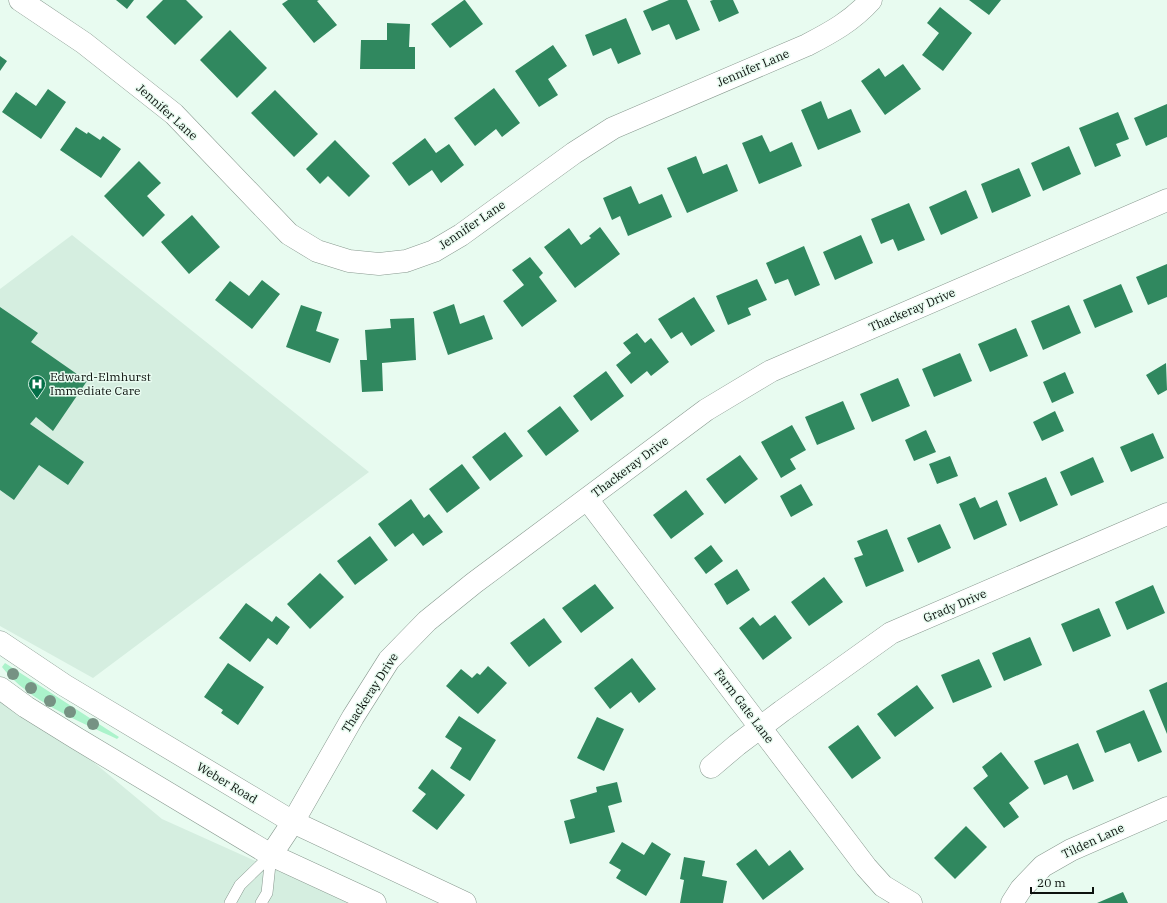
<svg xmlns="http://www.w3.org/2000/svg" width="1167" height="903" font-family="'IBM Plex Serif',serif">
<style>
.built{fill:#d5eee0}
.green{fill:#abf3cb}
.building{fill:#30885f}
.lines{fill:none;stroke-linecap:round;stroke-linejoin:round}
.lane-casing{stroke:#88998f;stroke-width:12}
.street-casing{stroke:#88998f;stroke-width:23}
.secondary-casing{stroke:#88998f;stroke-width:23}
.lane{stroke:#fff;stroke-width:11}
.street{stroke:#fff;stroke-width:22}
.secondary{stroke:#fff;stroke-width:22}
.tree{fill:#769283}
.labels{text-anchor:middle;stroke-width:3;stroke-linejoin:round;paint-order:stroke}
.street-label{font-size:12px;fill:#0c120e;stroke:#e8fbf0}
.poi-label{font-size:12px;fill:#0c120e;stroke:#e8fbf0;text-anchor:start}
</style>
<rect width="100%" height="100%" fill="#e8fbf0"/>
<path class="built" d="M72,235L369,472L93,678L0,626V289Z
M0,702L91,760L162,819L349,903H0Z"/>
<path class="green" d="M5,663L119,737L117,739C79,721 28,701 2,667Z"/>
<path class="building" d="M116,0H134L127,9Z
M163,0H186L203,17L175,45L146,17Z
M288,0H319L317,1L337,25L314,43L282,4Z
M464,0H465L483,24L450,48L431,24Z
M669,0H687L700,30L676,40L669,24L652,31L643,11Z
M713,0H733L739,13L719,22L710,1Z
M969,0H1001L989,15Z
M940,7L972,33L943,71L922,55L939,33L927,23Z
M626,18L641,54L618,64L611,48L593,56L585,35Z
M387,23L410,24L409,47H415V69H360L361,40H387Z
M230,30L267,68L237,98L200,60Z
M553,45L567,66L548,79L558,95L539,107L515,71Z
M0,56L7,61L0,71Z
M903,64L921,89L885,115L861,81L879,68L885,77Z
M494,88L520,123L502,137L496,129L475,146L454,118Z
M48,89L66,102L41,139L2,112L16,92L36,106Z
M275,90L318,134L294,157L251,113Z
M821,101L828,119L851,109L861,132L818,150L801,110Z
M1167,104V137L1146,146L1134,118Z
M1118,112L1129,139L1116,144L1121,156L1095,167L1079,128Z
M76,127L87,134L88,132L100,140L103,136L121,149L101,178L60,150Z
M762,135L770,152L792,142L802,166L759,184L742,143Z
M425,138L436,153L449,144L464,165L441,183L432,170L409,186L392,163Z
M335,140L370,176L349,197L328,176L320,184L306,169Z
M1069,146L1081,174L1043,191L1031,163Z
M696,156L703,174L727,164L738,191L687,213L667,168Z
M139,161L161,183L147,196L165,215L143,237L104,196Z
M1019,168L1031,196L992,213L981,184Z
M631,186L639,204L662,194L672,217L628,236L620,216L612,220L603,198Z
M966,190L978,218L941,235L929,207Z
M909,203L925,240L898,251L893,239L881,244L871,219Z
M192,215L220,247L189,274L161,242Z
M600,227L620,254L575,288L544,247L569,228L581,245L591,238L589,236Z
M861,235L873,263L835,280L823,252Z
M804,246L820,285L795,296L788,279L775,284L766,263Z
M530,257L543,273L539,277L557,301L522,327L503,301L524,285L512,270Z
M1167,264V297L1148,305L1136,277Z
M757,279L767,300L748,308L751,315L728,325L716,296Z
M262,280L280,294L252,329L215,300L230,281L249,296Z
M1121,284L1133,312L1095,328L1083,300Z
M694,297L715,331L691,346L682,332L671,339L658,319Z
M454,304L460,324L484,315L493,339L448,355L433,312Z
M301,305L322,312L316,331L339,339L330,363L286,347Z
M1069,305L1081,333L1043,350L1031,321Z
M0,307L38,333L31,342L87,381L53,431L36,417L30,424L84,462L68,485L39,465L14,500L0,490Z
M414,318L416,360L382,363L383,391L362,392L360,360H367L365,330L391,328L390,319Z
M1016,328L1028,356L990,372L978,344Z
M637,333L645,343L651,338L669,362L651,376L647,371L631,384L616,365L631,353L623,343Z
M960,353L972,381L934,397L922,369Z
M1166,363L1167,390L1158,395L1146,375Z
M606,371L624,396L591,421L573,396Z
M1065,372L1074,393L1052,403L1043,382Z
M898,378L910,406L872,422L860,394Z
M843,401L855,429L817,445L805,417Z
M560,406L579,431L546,456L527,431Z
M1055,411L1064,431L1042,441L1033,422Z
M792,425L806,450L790,459L796,469L781,478L761,442Z
M926,430L936,452L914,461L905,440Z
M505,432L523,456L490,481L472,457Z
M1153,433L1164,458L1131,472L1120,447Z
M740,455L758,479L725,504L706,479Z
M950,456L958,476L937,484L929,464Z
M1093,457L1104,482L1071,496L1060,472Z
M462,464L480,488L447,513L429,489Z
M1046,477L1058,505L1020,522L1008,493Z
M801,484L813,505L791,517L780,496Z
M686,490L704,514L671,539L653,515Z
M975,497L980,508L997,500L1007,525L974,540L959,504Z
M411,499L424,518L429,514L443,532L423,546L413,533L395,547L378,524Z
M940,524L951,548L918,563L907,538Z
M887,529L904,571L866,587L854,558L863,555L857,541Z
M370,536L388,560L355,585L337,561Z
M711,545L723,561L706,574L694,558Z
M737,569L750,590L727,605L714,584Z
M320,573L344,597L310,629L287,604Z
M824,577L843,602L809,626L791,602Z
M595,584L614,608L581,633L562,608Z
M1153,585L1165,613L1127,630L1115,602Z
M246,603L272,622L276,616L290,627L277,645L268,638L250,662L219,638Z
M1099,608L1111,636L1073,652L1061,624Z
M775,615L792,638L763,660L739,628L753,617L760,626Z
M544,618L562,642L529,667L510,643Z
M1030,637L1042,665L1004,681L992,653Z
M632,658L656,689L639,703L631,692L610,709L594,688Z
M979,659L992,687L953,703L941,675Z
M228,663L264,687L238,725L221,713L223,710L204,697Z
M488,666L507,683L478,714L446,686L461,669L472,678L477,673L480,675Z
M1167,682V734L1149,690Z
M917,685L934,708L895,737L877,714Z
M1144,710L1162,752L1138,762L1130,743L1105,753L1096,731Z
M459,716L496,740L470,781L450,768L462,748L445,737Z
M597,717L624,729L604,771L577,758Z
M858,725L881,758L852,779L828,747Z
M1078,743L1094,781L1073,790L1067,775L1044,785L1034,761Z
M1001,752L1029,788L1009,803L1019,817L1004,828L973,788L988,776L982,767Z
M432,769L465,795L437,830L412,811L426,794L418,788Z
M617,782L622,802L608,806L615,832L570,844L564,821L575,818L570,800L597,792L596,787Z
M966,826L987,847L955,879L934,858Z
M622,842L644,855L652,842L671,854L646,896L616,878L621,870L609,863Z
M756,849L769,866L790,850L804,869L763,900L736,864Z
M684,857L705,861L702,876L727,881L723,903H680L684,880L680,879Z
M1123,892L1128,903H1097Z"/>
<g class="lines">
<defs>
<path id="lane" d="M230,903L240,885L271,855
M261,903L267,893L271,855"/>
<path id="street" d="M20,0L84,43L174,114L289,234L317,251L349,261L379,264L406,261L434,251L461,235L574,153L613,128L807,45C832,32 852,21 871,0
M587,499L866,867L883,886L911,903
M711,767L737,745L782,711L891,633L1167,514
M271,855L293,822L353,717L389,660L427,621L474,583L706,410L771,371L1167,200
M1012,903L1021,889L1043,866L1071,850L1167,808"/>
<path id="secondary" d="M0,642L64,685L293,822L465,903
M0,688L26,707L76,738L271,855L375,903"/>
</defs>
<use href="#lane" class="lane-casing"/>
<use href="#street" class="street-casing"/>
<use href="#secondary" class="secondary-casing"/>
<use href="#lane" class="lane"/>
<use href="#street" class="street"/>
<use href="#secondary" class="secondary"/>
</g>
<g class="tree">
<circle cx="13" cy="674" r="6"/>
<circle cx="31" cy="688" r="6"/>
<circle cx="50" cy="701" r="6"/>
<circle cx="70" cy="712" r="6"/>
<circle cx="93" cy="724" r="6"/>
</g>
<defs>
<symbol id="hospital-pin" viewBox="-11 -11 22 30"><path d="M0 17L-7.5 6A9.5 9.5 0 1 1 7.5 6Z" fill="#036f47" stroke="#e8fbf0"/><path d="M-5-5h3v3.5h4V-5h3V5h-3V1.5h-4V5h-3Z" fill="#fff"/></symbol>
</defs>
<g fill-rule="evenodd">
<use href="#hospital-pin" x="27" y="374" width="20" height="27"/>
</g>
<g class="labels">
<g class="street-label">
<text transform="translate(753 68) rotate(-23)" y="4">Jennifer Lane</text>
<text transform="translate(167 112) rotate(42)" y="4">Jennifer Lane</text>
<text transform="translate(472 225) rotate(-34)" y="4">Jennifer Lane</text>
<text transform="translate(912 310) rotate(-23)" y="4">Thackeray Drive</text>
<text transform="translate(630 467) rotate(-37)" y="4">Thackeray Drive</text>
<text transform="translate(955 606) rotate(-23)" y="4">Grady Drive</text>
<text transform="translate(370 693) rotate(-57)" y="4">Thackeray Drive</text>
<text transform="translate(744 706) rotate(53)" y="4">Farm Gate Lane</text>
<text transform="translate(227 783) rotate(31)" y="4">Weber Road</text>
<text transform="translate(1093 841) rotate(-25)" y="4">Tilden Lane</text>
</g>
<g class="poi-label">
<text x="50" y="381">Edward-Elmhurst<tspan x="50" dy="14">Immediate Care</tspan></text>
</g>
</g>
<path d="M1031 887v6h62v-6" fill="none" stroke="#0c120e" stroke-width="2"/>
<text x="1037" y="887" font-size="12" fill="#0c120e" stroke="#e8fbf0" stroke-width="3" paint-order="stroke">20 m</text>
</svg>
